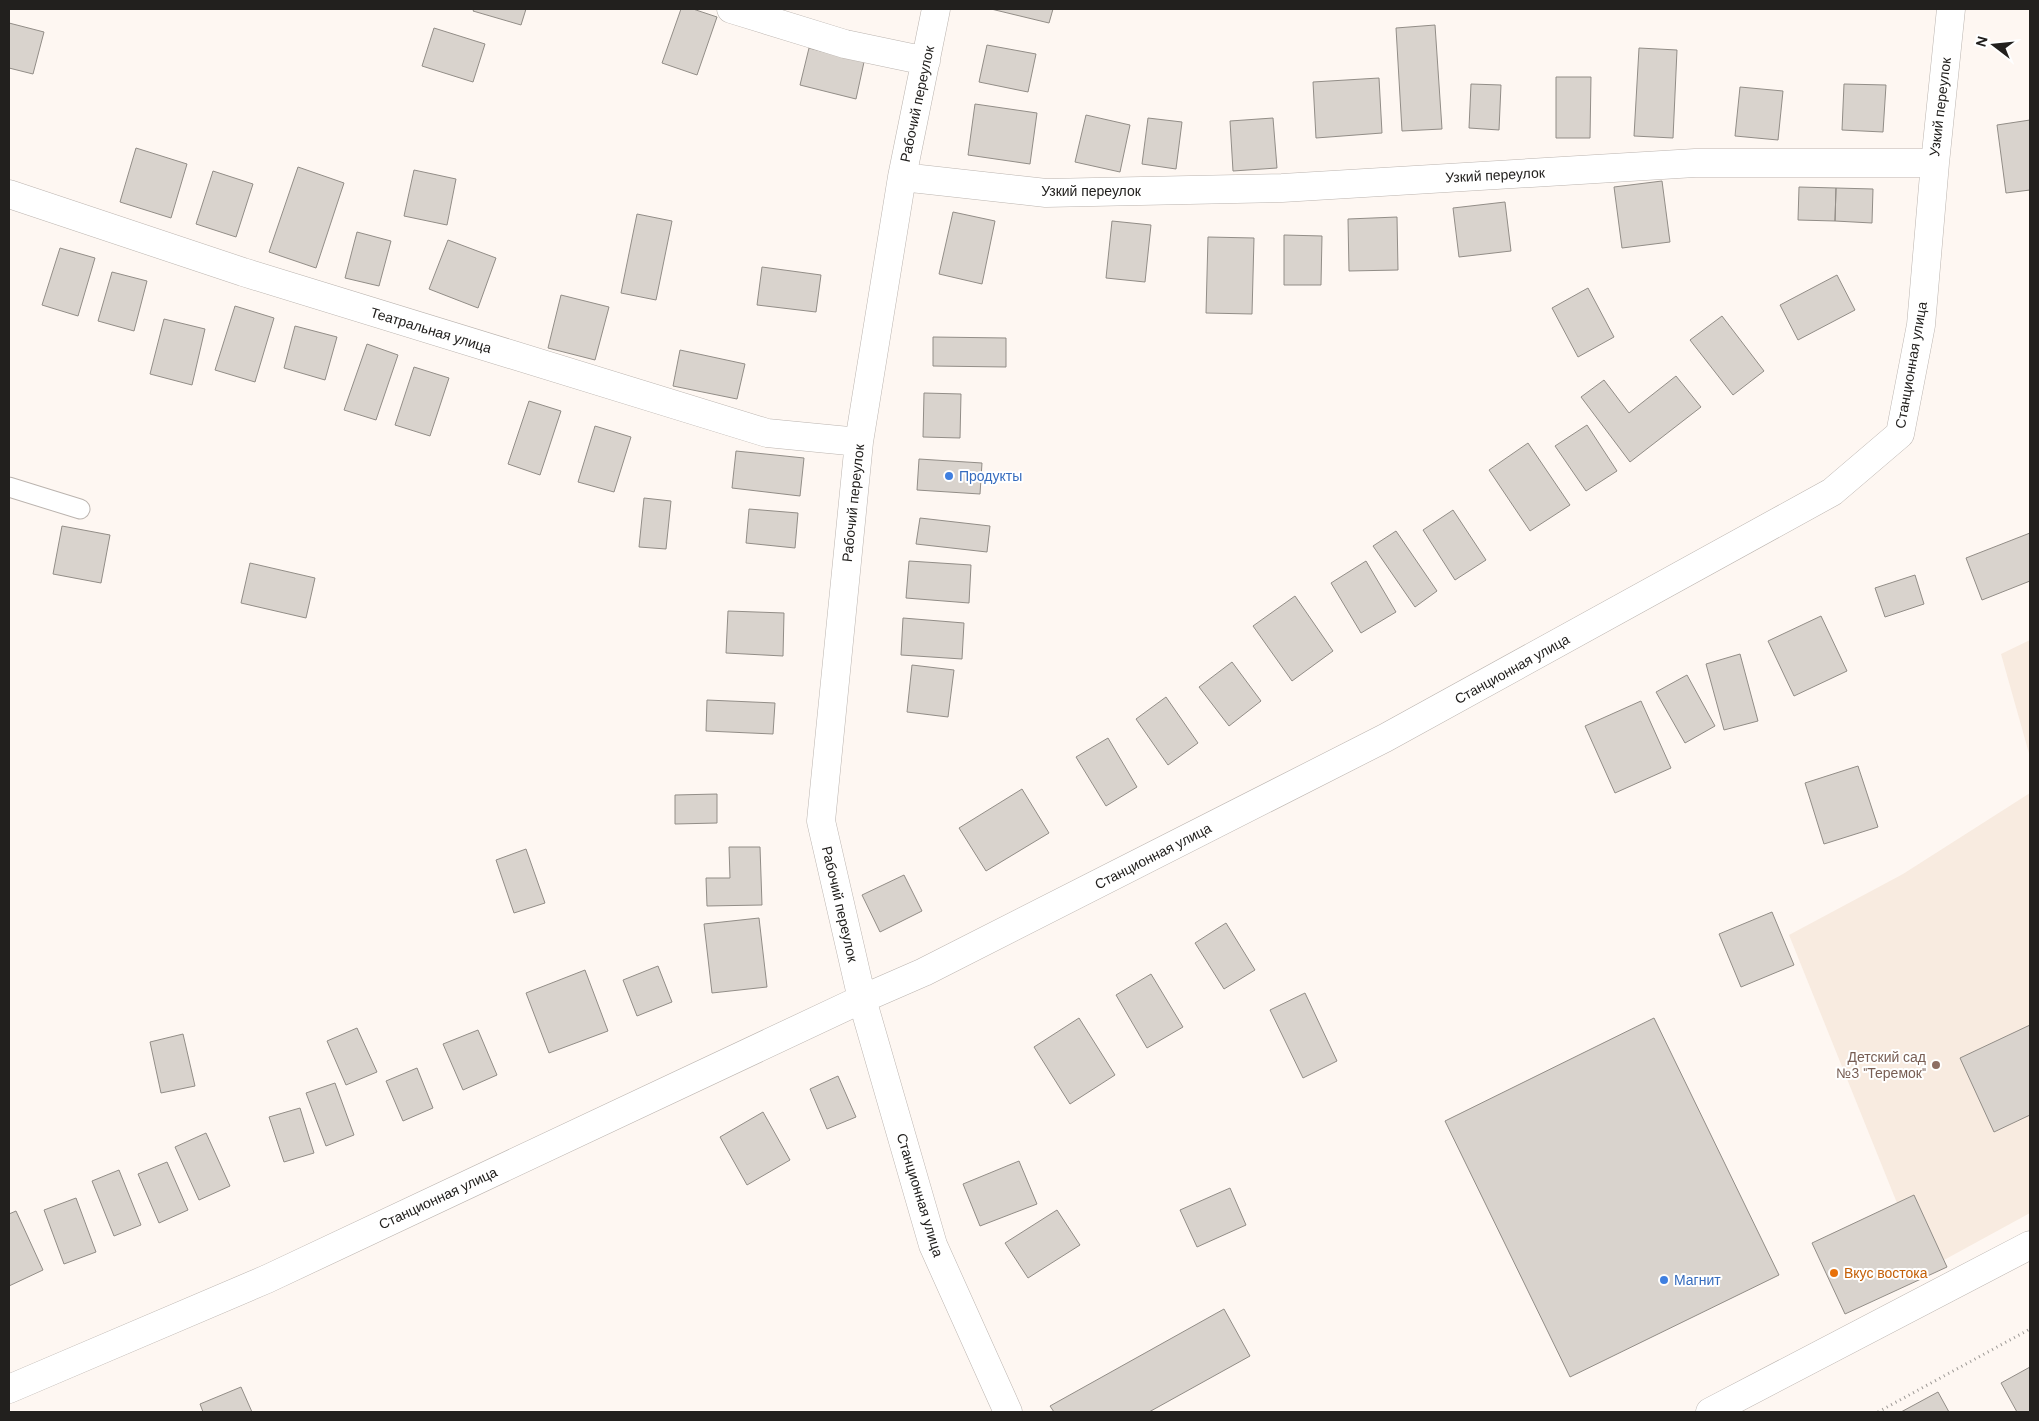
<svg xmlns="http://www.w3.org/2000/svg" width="2039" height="1421" font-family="'DM Sans',sans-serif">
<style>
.built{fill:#f8ebe0}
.building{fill:#d9d3cd;stroke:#928d87}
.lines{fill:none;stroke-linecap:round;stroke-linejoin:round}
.service-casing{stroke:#bbb4af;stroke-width:21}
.minor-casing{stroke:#bbb4af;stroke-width:29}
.path{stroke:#9d9995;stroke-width:3;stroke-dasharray:1 4;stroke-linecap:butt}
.service{stroke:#fff;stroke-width:19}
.minor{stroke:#fff;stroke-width:28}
.shop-dot{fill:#3f7fe0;stroke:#fff;stroke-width:2}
.education-dot{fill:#8d6e63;stroke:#fff;stroke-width:2}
.food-dot{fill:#e8710a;stroke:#fff;stroke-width:2}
.labels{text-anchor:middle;stroke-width:4;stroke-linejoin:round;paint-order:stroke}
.street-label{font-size:14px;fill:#22201e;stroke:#fff}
.shop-label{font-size:14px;fill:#366cbe;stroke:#fff;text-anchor:start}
.education-label{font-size:14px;fill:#785e54;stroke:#fff;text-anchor:end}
.food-label{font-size:14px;fill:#c56008;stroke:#fff;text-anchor:start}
</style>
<rect width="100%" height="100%" fill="#fef7f2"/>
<path class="built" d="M2030,640V757L2001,654Z
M2030,793V1213L1944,1260L1914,1195L1897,1203L1789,935L1903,874Z"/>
<path class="building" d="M474,9H526L521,25L473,11Z
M681,9H693L717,17L697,75L662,63Z
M991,9H1053L1049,23Z
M9,23L44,32L33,74L9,68Z
M1435,25L1442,129L1402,131L1396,28Z
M434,28L485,44L473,82L422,66Z
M987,45L1036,54L1028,92L979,82Z
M809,48L864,62L856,99L800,85Z
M1639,48L1677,50L1673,138L1634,136Z
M1556,77H1591L1590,138H1556Z
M1379,78L1382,133L1316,138L1313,82Z
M1471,84L1501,85L1499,130L1469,128Z
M1844,84L1886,85L1883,132L1842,130Z
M1740,87L1783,91L1778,140L1735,136Z
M975,104L1037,113L1030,164L968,155Z
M1086,115L1130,125L1120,172L1075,162Z
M1148,118L1182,122L1176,169L1142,164Z
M1273,118L1277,168L1233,171L1230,121Z
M2030,120V190L2006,193L1997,125Z
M136,148L187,164L171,218L120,202Z
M298,167L344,183L316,268L269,252Z
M414,170L456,179L447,225L404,216Z
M213,171L253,184L236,237L196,224Z
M1662,181L1670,242L1622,248L1614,187Z
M1799,187L1836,188L1835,221L1798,220Z
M1836,188L1873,189L1872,223L1835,221Z
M1505,202L1511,251L1459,257L1453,208Z
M953,212L995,221L982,284L939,274Z
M637,214L672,221L656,300L621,293Z
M1397,217L1398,270L1349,271L1348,219Z
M1112,221L1151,225L1145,282L1106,278Z
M357,232L391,241L379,286L345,278Z
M1284,235L1322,236L1321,285H1284Z
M1208,237L1254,238L1252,314L1206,313Z
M448,240L496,258L478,308L429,289Z
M60,248L95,258L78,316L42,305Z
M762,267L821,275L816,312L757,305Z
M112,272L147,281L134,331L98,321Z
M1837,275L1855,310L1798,340L1780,305Z
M1588,288L1614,337L1578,357L1552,308Z
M561,295L609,307L595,360L548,348Z
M235,306L274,318L255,382L215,370Z
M1722,316L1764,371L1733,395L1690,340Z
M164,319L205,329L192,385L150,374Z
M295,326L337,337L325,380L284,368Z
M933,337L1006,338V367L933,366Z
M367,344L398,355L376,420L344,410Z
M680,350L745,364L737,399L673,386Z
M414,367L449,378L430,436L395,425Z
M1676,376L1701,407L1630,462L1581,397L1604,380L1629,413Z
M924,393L961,394L960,438L923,437Z
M529,401L561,411L540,475L508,464Z
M1587,425L1617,471L1586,491L1555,446Z
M595,426L631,437L614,492L578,482Z
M1528,443L1570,505L1530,531L1489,470Z
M736,451L804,458L800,496L732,488Z
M919,459L982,463L980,494L917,490Z
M644,498L671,501L666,549L639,547Z
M749,509L798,513L795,548L746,543Z
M1453,510L1486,560L1455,580L1423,530Z
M920,518L990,526L987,552L916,544Z
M62,526L110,535L101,583L53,574Z
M1396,531L1437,591L1415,607L1373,546Z
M2030,533V581L1982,600L1966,558Z
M909,561L971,565L969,603L906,598Z
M1366,561L1396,612L1361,633L1331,583Z
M250,563L315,578L306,618L241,603Z
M1915,575L1924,604L1885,617L1875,588Z
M1295,596L1333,651L1292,681L1253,626Z
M728,611L784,613L783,656L726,653Z
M1821,616L1847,671L1794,696L1768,641Z
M903,618L964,623L962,659L901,655Z
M1740,654L1758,721L1724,730L1706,664Z
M1232,662L1261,701L1229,726L1199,687Z
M912,665L954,670L948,717L907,712Z
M1687,675L1715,726L1685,743L1656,692Z
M1166,697L1198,743L1168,765L1136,719Z
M707,700L775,703L773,734L706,731Z
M1641,701L1671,768L1615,793L1585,726Z
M1108,738L1137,787L1106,806L1076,757Z
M1858,766L1878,827L1824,844L1805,783Z
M1022,789L1049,833L986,871L959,828Z
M717,794V823L675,824V795Z
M729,847H760L762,905L707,906L706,878H730Z
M526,849L545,903L514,913L496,860Z
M904,875L922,911L880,932L862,895Z
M1772,912L1794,965L1741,987L1719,934Z
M759,918L767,987L712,993L704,924Z
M1226,923L1255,970L1224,989L1195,943Z
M658,966L672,1002L637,1016L623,980Z
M585,970L608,1031L549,1053L526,993Z
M1151,974L1183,1027L1147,1048L1116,995Z
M1305,993L1337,1061L1303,1078L1270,1010Z
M1079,1018L1115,1075L1070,1104L1034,1047Z
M1654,1018L1779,1275L1570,1377L1445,1121Z
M2030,1025V1115L1994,1132L1960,1058Z
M357,1028L377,1072L346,1085L327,1041Z
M478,1030L497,1075L463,1090L443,1044Z
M183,1034L195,1086L161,1093L150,1042Z
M417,1068L433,1108L403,1121L386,1081Z
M838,1076L856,1117L827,1129L810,1089Z
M335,1083L354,1135L326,1146L306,1093Z
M300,1108L314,1153L284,1162L269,1117Z
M763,1112L790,1160L747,1185L720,1137Z
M206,1133L230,1186L199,1200L175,1147Z
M1019,1161L1037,1204L980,1226L963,1184Z
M167,1162L188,1210L159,1223L138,1174Z
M119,1170L141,1225L114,1236L92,1181Z
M1230,1188L1246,1225L1197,1247L1180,1210Z
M1914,1195L1947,1267L1845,1314L1812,1243Z
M76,1198L96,1252L64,1264L44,1210Z
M1057,1210L1080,1245L1028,1278L1005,1243Z
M16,1211L43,1270L9,1286V1214Z
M1224,1309L1250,1356L1149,1412H1054L1050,1406Z
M2030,1367V1412H2017L2001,1383Z
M241,1387L252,1412H203L200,1404Z
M1938,1392L1949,1412H1901Z"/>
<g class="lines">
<defs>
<path id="service" d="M9,487L80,509"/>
<path id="minor" d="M731,9L845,44L926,61
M936,9L902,177L859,442L821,821L862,999L933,1245L1008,1412
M902,177L1046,193L1282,188L1695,163H1935
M9,194L243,272L767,433L859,442
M9,1389L267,1279L862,999L924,972L1385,738L1832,492L1900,434L1921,325L1935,163L1951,9
M1710,1412L2030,1245"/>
</defs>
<use href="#service" class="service-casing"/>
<use href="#minor" class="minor-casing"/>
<path class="path" d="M1878,1412L2030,1329"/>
<use href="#service" class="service"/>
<use href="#minor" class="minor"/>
</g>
<g class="shop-dot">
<circle cx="949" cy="476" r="5"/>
<circle cx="1664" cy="1280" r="5"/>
</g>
<circle class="education-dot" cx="1936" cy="1065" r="5"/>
<circle class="food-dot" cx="1834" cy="1273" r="5"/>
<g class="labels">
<g class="street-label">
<text transform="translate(917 104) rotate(-78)" y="5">Рабочий переулок</text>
<text transform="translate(1940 107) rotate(-83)" y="5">Узкий переулок</text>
<text transform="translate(1495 175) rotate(-3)" y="5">Узкий переулок</text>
<text x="1091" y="196">Узкий переулок</text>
<text transform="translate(431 330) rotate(17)" y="5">Театральная улица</text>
<text transform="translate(1911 365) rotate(-80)" y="5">Станционная улица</text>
<text transform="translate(853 503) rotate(-84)" y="5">Рабочий переулок</text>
<text transform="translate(1512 669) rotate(-29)" y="5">Станционная улица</text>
<text transform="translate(1153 856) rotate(-27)" y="5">Станционная улица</text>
<text transform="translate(840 904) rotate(77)" y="5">Рабочий переулок</text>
<text transform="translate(920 1195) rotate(73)" y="5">Станционная улица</text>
<text transform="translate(438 1198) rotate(-25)" y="5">Станционная улица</text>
</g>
<g class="shop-label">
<text x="959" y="481">Продукты</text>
<text x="1674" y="1285">Магнит</text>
</g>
<g class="education-label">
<text x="1926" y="1062">Детский сад<tspan x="1926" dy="16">№3 "Теремок"</tspan></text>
</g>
<g class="food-label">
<text x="1844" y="1278">Вкус востока</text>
</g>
</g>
<rect width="2039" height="1421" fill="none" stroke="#22201e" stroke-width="20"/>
<g transform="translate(1994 45) rotate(286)" stroke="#ffffff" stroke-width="4" paint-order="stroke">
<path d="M0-4L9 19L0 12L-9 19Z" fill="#22201e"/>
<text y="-8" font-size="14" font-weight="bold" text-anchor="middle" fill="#22201e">N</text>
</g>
</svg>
